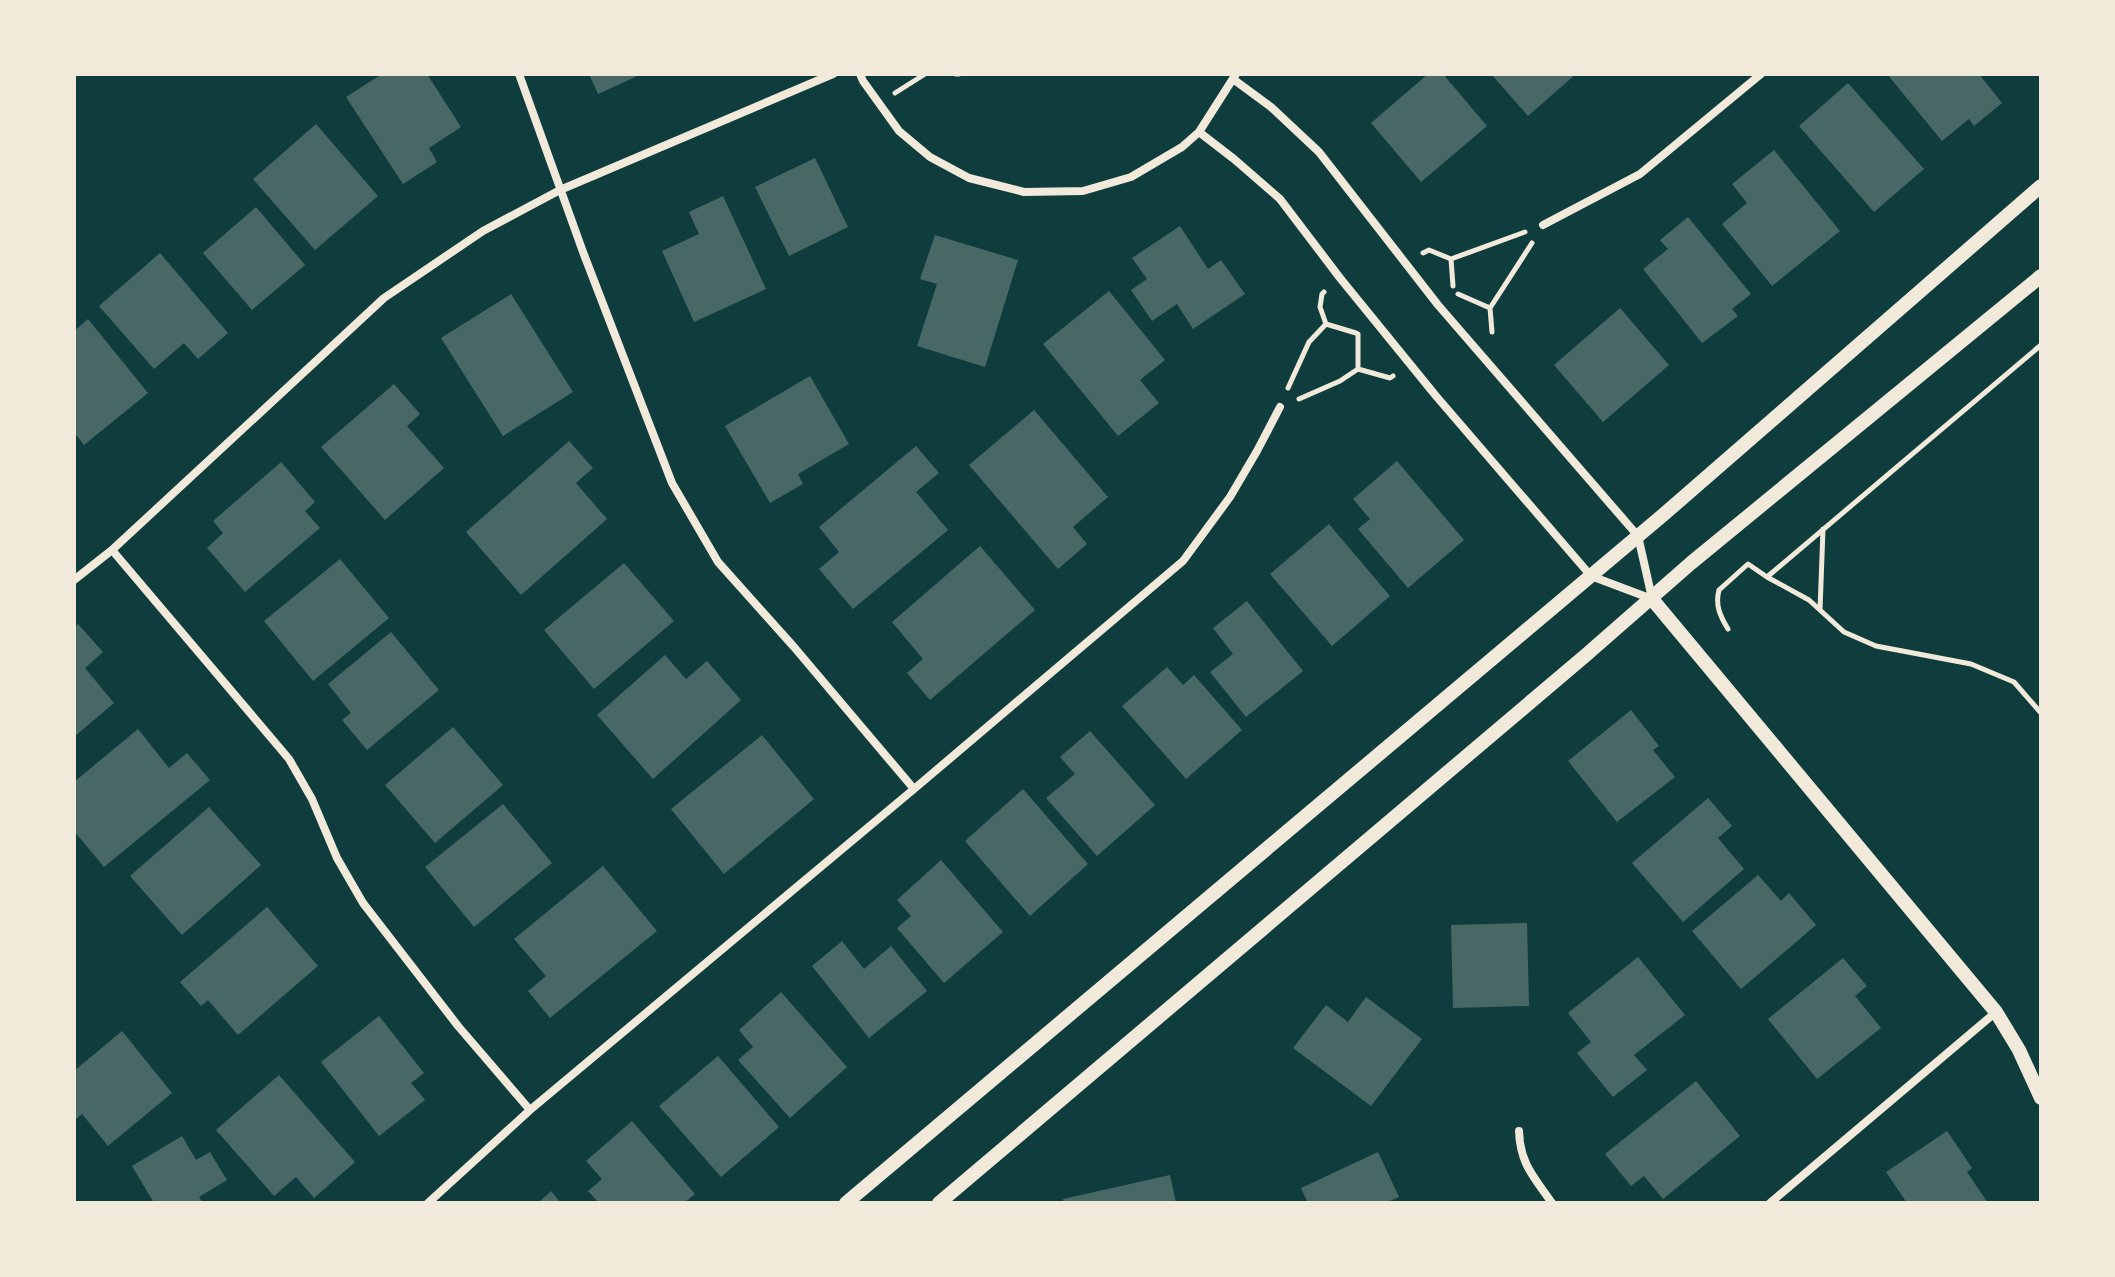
<svg xmlns="http://www.w3.org/2000/svg" width="2115" height="1277" font-family="Mulish,sans-serif">
<style>
.building{fill:#486865}
.lines{fill:none;stroke-linecap:round;stroke-linejoin:round}
.path{stroke:#f1e9da;stroke-width:5}
.minor{stroke:#f1e9da;stroke-width:8}
.tertiary{stroke:#f1e9da;stroke-width:14}
</style>
<rect width="100%" height="100%" fill="#0f3d3e"/>
<path class="building" d="M382,74H427L461,127L429,148L437,162L403,184L346,97Z
M589,74H642L598,94Z
M1428,74H1443L1487,126L1421,182L1371,123Z
M1491,74H1576L1528,116Z
M1887,74H1979L2002,103L1974,126L1969,119L1942,141Z
M1848,83L1924,169L1874,212L1799,126Z
M316,124L378,196L315,250L253,179Z
M1774,150L1840,231L1772,286L1722,224L1747,203L1732,184Z
M815,158L848,227L789,256L755,187Z
M723,196L766,289L694,322L662,251L699,234L689,212Z
M256,207L305,265L252,310L203,253Z
M1688,217L1751,294L1732,309L1738,316L1702,343L1643,269L1668,249L1660,240Z
M1180,226L1208,269L1221,260L1245,294L1193,329L1177,304L1152,321L1131,290L1147,279L1132,258Z
M935,235L1018,260L985,367L917,346L937,284L920,279Z
M160,253L228,333L198,359L184,343L154,369L99,306Z
M1109,291L1165,360L1140,380L1159,403L1118,436L1043,344Z
M511,294L573,392L503,436L441,338Z
M1620,308L1669,365L1603,422L1554,365Z
M88,319L148,393L84,445L74,432V331Z
M810,376L849,444L798,474L803,484L770,503L725,426Z
M394,384L420,414L407,426L444,468L385,520L321,447Z
M1034,410L1108,497L1073,527L1087,544L1058,569L969,465Z
M569,441L593,468L576,483L607,519L521,595L466,532Z
M916,446L939,473L916,492L948,530L853,609L819,569L839,552L819,527Z
M1397,461L1464,540L1408,588L1358,529L1370,519L1353,499Z
M281,462L315,502L305,511L320,528L245,592L207,548L223,533L213,521Z
M1329,524L1390,596L1332,646L1270,574Z
M980,546L1035,610L930,700L907,673L923,659L892,622Z
M340,559L389,618L313,681L264,621Z
M624,563L674,621L594,689L544,630Z
M1247,601L1303,671L1246,717L1210,672L1233,654L1213,628Z
M78,624L103,652L85,668L114,703L74,737V628Z
M391,632L439,690L367,750L342,720L351,713L328,684Z
M665,655L686,679L707,661L741,700L653,779L597,715Z
M1167,667L1183,685L1194,675L1242,730L1186,779L1122,706Z
M1631,710L1659,746L1653,750L1675,777L1617,822L1568,761Z
M453,727L503,785L435,843L385,785Z
M138,729L169,768L187,753L210,780L104,867L74,831V782Z
M1090,731L1155,805L1097,856L1046,798L1075,774L1060,757Z
M762,735L814,799L724,874L671,809Z
M1023,789L1088,864L1030,916L965,841Z
M1708,798L1732,826L1718,838L1744,869L1683,922L1632,863Z
M503,804L552,863L474,927L425,867Z
M209,807L261,865L182,935L130,876Z
M941,860L1003,932L944,983L897,928L911,916L897,900Z
M603,866L657,931L550,1018L528,991L546,976L514,939Z
M1758,875L1781,901L1789,893L1816,925L1741,989L1692,931Z
M267,907L318,966L238,1035L208,1000L201,1006L180,982Z
M1527,923L1529,1006L1453,1008L1451,925Z
M842,941L864,969L891,946L927,991L869,1038L812,966Z
M1638,957L1685,1015L1634,1055L1647,1070L1613,1097L1577,1053L1591,1042L1568,1013Z
M1843,958L1867,986L1855,996L1881,1028L1817,1079L1768,1019Z
M781,992L847,1067L790,1118L738,1060L753,1047L739,1030Z
M1366,997L1422,1039L1371,1106L1293,1048L1326,1005L1348,1022Z
M379,1016L424,1073L411,1083L425,1100L379,1136L321,1062Z
M122,1031L172,1093L108,1146L82,1114L74,1121V1071Z
M718,1056L779,1127L721,1177L659,1106Z
M279,1075L355,1162L314,1198L296,1177L274,1196L216,1130Z
M1696,1081L1740,1136L1663,1199L1644,1176L1631,1186L1605,1154Z
M632,1121L695,1194L684,1203H599L588,1191L602,1179L586,1161Z
M1947,1131L1972,1168L1967,1172L1988,1203H1907L1886,1172Z
M182,1136L196,1160L210,1152L227,1180L199,1197L203,1203H154L132,1166Z
M1378,1152L1399,1197L1385,1203H1308L1301,1188Z
M1170,1175L1176,1203H1064L1063,1199Z
M551,1191L561,1203H538Z"/>
<g class="lines">
<path class="path" d="M956,74H959
M895,93L925,74
M1423,253L1429,250L1451,259L1525,232
M1451,259L1453,286
M1458,294L1490,308
M1326,324L1356,333
M1492,332L1490,308L1532,243
M2041,345L1767,577L1809,600L1844,632L1876,646L1971,664L2014,682L2041,713
M1358,369V334
M1288,388L1309,342L1326,324L1320,307L1322,294L1324,292
M1299,399L1340,381L1358,369L1390,378L1393,376
M1820,610L1823,529
M1728,629C1720,616 1715,605 1719,590L1748,564L1767,577"/>
<path class="minor" d="M519,74L583,252L672,483L718,562L794,647L914,789
M860,74L863,81L899,131L930,157L969,178L1024,192L1083,191L1131,177L1182,147L1199,132L1236,74
M1233,79L1271,107L1319,152L1438,305L1638,536L1652,598
M1199,132L1234,159L1280,199L1340,278L1436,396L1591,576L1652,599
M1543,225L1640,174L1761,74
M112,550L289,759L312,799L337,858L363,903L458,1026L530,1110
M74,580L112,550L384,298L483,231L560,190L833,74
M1519,1131C1520,1164 1534,1177 1552,1203
M428,1203L530,1110L914,789L1183,561L1230,497L1257,451L1280,407
M1770,1203L1996,1012"/>
<path class="tertiary" d="M1652,599L1996,1012L2019,1050L2041,1098
M846,1203L1663,515L2041,186
M939,1203L1586,655L1691,563L2041,276"/>
</g>
<rect width="2115" height="1277" fill="none" stroke="#f1e9da" stroke-width="152"/>
</svg>
